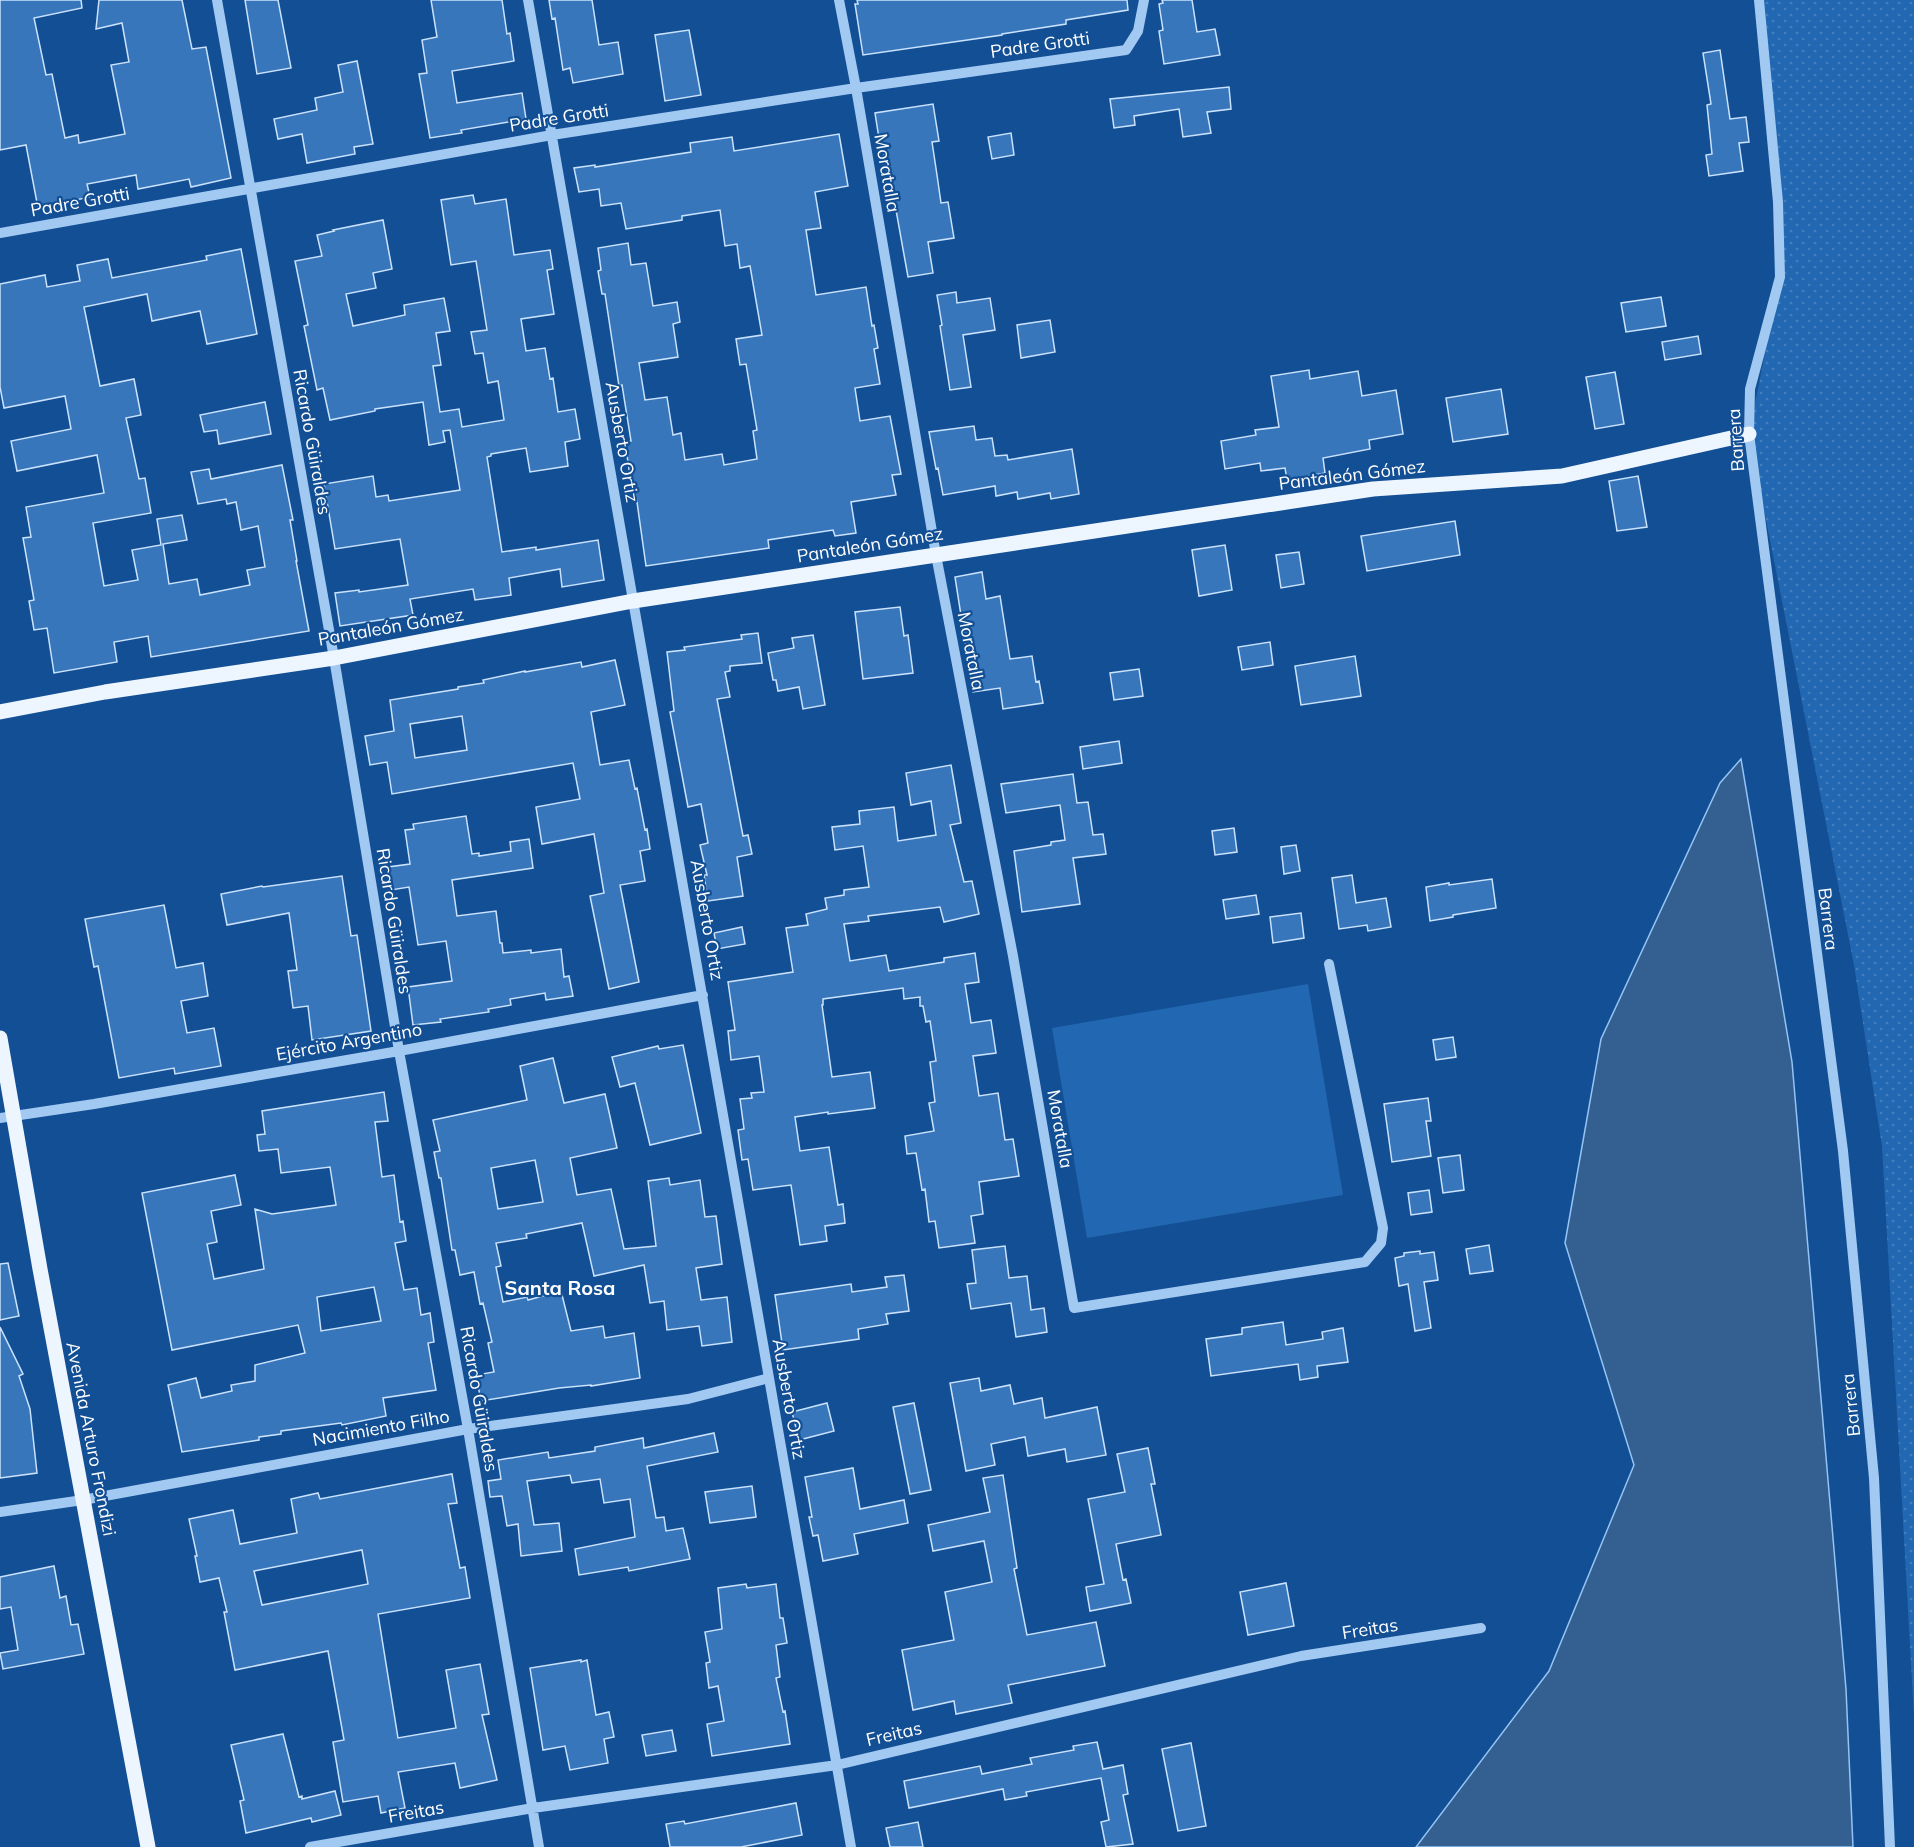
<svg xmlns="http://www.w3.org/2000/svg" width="1914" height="1847" font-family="Mulish,sans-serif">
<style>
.grass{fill:url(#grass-dots)}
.garden{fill:#2267b1}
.water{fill:#335f91;stroke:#94c4f5;stroke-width:1.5}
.building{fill:#3776bb;stroke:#cae2fd;stroke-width:1.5;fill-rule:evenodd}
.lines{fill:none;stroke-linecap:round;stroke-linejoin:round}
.minor{stroke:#a2c9f2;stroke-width:10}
.major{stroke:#edf5ff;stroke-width:15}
.labels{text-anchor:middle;stroke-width:4.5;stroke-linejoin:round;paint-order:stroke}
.street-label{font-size:18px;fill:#fff;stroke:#134f94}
.neighbourhood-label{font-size:20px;font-weight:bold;fill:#fff;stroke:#134f94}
</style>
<defs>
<pattern id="grass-dots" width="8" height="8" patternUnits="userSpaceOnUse" patternTransform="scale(1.5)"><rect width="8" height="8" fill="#2267b1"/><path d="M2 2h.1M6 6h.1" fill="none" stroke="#437ebd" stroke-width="1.8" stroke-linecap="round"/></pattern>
</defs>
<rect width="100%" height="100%" fill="#134f94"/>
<path class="grass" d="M1759,0H1914V1717L1882,1146L1854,965L1749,434L1780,277Z"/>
<path class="garden" d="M1308,984L1343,1195L1087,1238L1052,1028Z"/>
<path class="water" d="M1741,759L1792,1062L1846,1689L1853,1847H1416L1549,1671L1634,1465L1565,1243L1601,1039L1720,783Z"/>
<path class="building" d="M0,0H81L82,8L34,18L46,75L52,74L65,138L78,135L79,143L125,134L111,65L129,62L122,23L96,29L99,0H182L192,49L206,47L231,178L191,187L189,179L138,189L136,175L87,184L90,197L38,208L26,145L0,150Z
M245,0H278L291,68L257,74Z
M431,0H502L507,34L510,33L514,61L452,71L457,103L522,93L526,119L461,130L462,133L430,138L419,74L427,73L422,40L437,37Z
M549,0H592L599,45L618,42L623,74L573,83L570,68L563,70L555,18L552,19Z
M857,0H1127L1128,10L1066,20V24L1002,34V35L863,55L855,4H858Z
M1162,0H1192L1197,32L1215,29L1220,55L1164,64L1159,31L1163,30L1159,4L1163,3Z
M689,30L701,95L665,101L655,35Z
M1720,50L1730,119L1746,117L1749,142L1739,143L1743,171L1709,176L1706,155L1712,154L1707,105L1711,104L1703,53Z
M357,61L373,144L354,147L355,154L307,163L302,134L278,139L274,119L317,110L315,98L343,92L338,65Z
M1229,87L1231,109L1207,112L1211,133L1183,137L1179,109L1134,116L1135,125L1114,128L1110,99Z
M933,104L939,141L932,142L937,175L941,203L948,202L954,238L928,242L933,273L908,277L891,182L889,183L883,150L881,151L875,113Z
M1011,133L1014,155L992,159L988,137Z
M839,134L848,186L815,192L821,228L806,230L816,295L866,287L872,326L874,325L878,348L874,349L880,384L855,388L860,421L890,416L901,474L892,475L896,495L851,502L856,533L835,536L833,530L768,540L769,548L646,566L636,495L633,496L625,442L631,441L622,385L619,386L605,294H602L598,271L601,270L598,248L628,243L631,265L646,263L653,306L677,302L680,322L673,324L678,357L639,363L645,400L667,397L673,435L681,433L685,460L722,454L724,465L757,459L753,431L757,430L746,364L740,365L736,339L762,335L750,266L740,268L737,244L725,246L720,210L682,216V220L626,229L621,203L601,206L599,189L579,192L574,168L595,165V167L691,152L690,143L732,137L734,151Z
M473,195L475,204L506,199L514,255L550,250L553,269L547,270L554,314L521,319L526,351L545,348L550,379L553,378L558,412L575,409L580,439L565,442L568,466L530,472L526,448L491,454V456L487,457L502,552L536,547V550L598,540L604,580L562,587L560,569L509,578L511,595L475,600L473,589L410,599L413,615L340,626L335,593L359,590V592L408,585L400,539L335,549L324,484L373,476L376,497L388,495L389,501L460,490L450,430L443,431L445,442L429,445L423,402L375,409V411L330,420L323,388L317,390L304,326L308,325L295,261L322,256L317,235L334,231L333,230L383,220L392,269L373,273L376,288L346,294L353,326L405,315L404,305L444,298L450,331L436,333L441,365L433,366L440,412L459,409L462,427L504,420L498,381L488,383L483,353L475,354L471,332L487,330L476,261L451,265L441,200Z
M241,249L257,334L207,344L200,311L152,321L147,294L84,307L100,386L134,379L141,415L126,418L139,479L145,478L151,513L93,523L104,586L138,580L132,550L161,545L157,519L182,515L187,540L163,544L169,584L197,579L200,595L250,585L247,570L265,567L258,526L241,530L236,502L227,504L226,499L198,504L191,472L209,469L211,479L282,465L293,520H290L297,561H296L309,631L151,657L148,636L114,642L117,662L54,673L47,628L34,630L29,601L34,600L23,538L31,537L26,507L104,493L97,455L17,471L11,441L71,429L65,396L4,408L0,387V284L45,275L47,287L80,281L77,265L108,259L112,278L207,260L206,256Z
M956,292L957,303L990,298L995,330L963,335L971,387L950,390L940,326L942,325L937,295Z
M1661,297L1666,326L1626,332L1621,303Z
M1050,320L1055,352L1021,358L1017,325Z
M1698,336L1701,354L1665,360L1662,342Z
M1309,370L1310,379L1358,371L1362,396L1396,390L1403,434L1369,440L1370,449L1323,458L1325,473L1287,480L1285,468L1261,471L1260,463L1225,469L1221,441L1256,435L1255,430L1279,427L1271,376Z
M1615,372L1624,424L1595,429L1586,377Z
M1501,389L1508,434L1453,442L1446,398Z
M265,402L271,434L219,444L217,430L204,432L200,415Z
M974,426L976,440L992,438L995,456L1007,455L1008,460L1072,449L1079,494L1051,499L1050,493L1018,499L1017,492L996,496L995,486L943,495L938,468L936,469L929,432Z
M1638,476L1647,527L1617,531L1609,481Z
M1455,521L1460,555L1367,571L1361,536Z
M1225,545L1232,590L1199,596L1192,550Z
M1299,552L1304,584L1281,588L1276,555Z
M982,572L986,599L1000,596L1010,659L1032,656L1036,682L1039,681L1043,703L1003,709L1000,688L973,692L955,577Z
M900,607L904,636L908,635L913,673L863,679L855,612Z
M758,633L762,663L730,666V671L725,672L730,697L717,699L743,836L748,835L752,854L737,857L743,896L708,901L704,875H707L700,845L708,843L701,804L688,807L670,712L674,711L667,652L685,650L684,647L742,639L741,635Z
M813,635L825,705L803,709L799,687L778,691L776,680H773L768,653L794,648L792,638Z
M1270,642L1273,665L1242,670L1238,647Z
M1355,656L1361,696L1301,705L1295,666Z
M615,660L625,705L591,712L600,765L629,760L635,789L637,788L645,830L647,829L650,849L640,851L645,881L620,885L639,982L609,989L590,896L604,893L594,834L542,844L536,807L580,799L573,763L392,794L387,762L370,765L365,736L394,731L390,700L458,689V687L484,683L483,680L525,671V672L581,662L582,667ZM462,716L467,750L415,758L410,724Z
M1139,669L1143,696L1114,700L1110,673Z
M1119,741L1122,763L1083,769L1080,747Z
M951,765L961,823L950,825L964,882L972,881L979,914L944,922L940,907L868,916L869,921L844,924L850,961L886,955L889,971L944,962V958L975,953L979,982L965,984L971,1023L991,1020L996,1053L973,1056L979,1096L998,1093L1005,1140L1013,1139L1019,1176L979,1182L983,1214L971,1216L975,1243L939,1248L935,1221L929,1222L925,1189L922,1190L916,1153L907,1154L905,1136L934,1131L929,1103L935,1102L930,1062L936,1061L930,1021L926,1022L923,1006H920V997L904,999L903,988L823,999V1005H822L832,1077L870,1072L875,1108L828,1114V1112L795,1117L800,1151L829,1147L838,1205L843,1204L845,1223L825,1226L827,1241L800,1245L791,1185L753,1190L748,1159L742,1160L738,1130L744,1129L740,1099L752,1098L751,1093L764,1092L759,1056L731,1060L728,1031L735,1030L728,982L793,972L786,928L808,925L806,914L827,909L825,898L844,895V890L869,887L863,846L835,850L832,827L860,824L859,811L894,807L898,841L936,835L931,801L911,805L906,773Z
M1073,774L1077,803L1088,802L1093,835L1103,834L1106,854L1073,858L1080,904L1022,912L1014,851L1051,845V842L1065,840L1060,805L1006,813L1001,784Z
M466,816L472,854L479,853V856L511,851L510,842L529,839L533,868L452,880L457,916L496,911L500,943H502L503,953L531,950V953L561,949L564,977L569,976L573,996L546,1000L545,993L510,999L511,1005L488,1009L489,1012L440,1019L441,1022L413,1025L408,987L452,981L446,941L418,945L409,887L391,890L388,867L410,864L405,830L414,829L413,824Z
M1234,828L1237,852L1215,855L1212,831Z
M1296,845L1300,871L1284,874L1281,847Z
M1352,875L1356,903L1386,898L1391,927L1368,931L1367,925L1339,929L1332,878Z
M342,876L351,936L357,935L371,1031L312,1040L308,1006L293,1008L288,971L297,970L289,913L227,925L221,894L262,886L263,887Z
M1492,879L1496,908L1453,915V917L1430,921L1426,887L1449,883V885Z
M1256,895L1259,914L1226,919L1223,900Z
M164,905L176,968L203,963L208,996L181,1001L187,1033L214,1028L221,1066L175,1074L174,1068L119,1078L98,966L94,967L85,919Z
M1301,913L1304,938L1273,943L1270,917Z
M742,927L745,944L717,949L714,933Z
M1453,1037L1456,1057L1436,1060L1433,1040Z
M683,1045L701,1133L650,1145L635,1083L620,1087L612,1057L658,1046L659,1049Z
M553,1058L564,1103L605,1094L617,1148L570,1158L577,1195L611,1189L624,1249L656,1246L648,1181L669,1178L670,1185L700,1180L705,1217L716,1216L722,1264L696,1268L701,1300L727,1297L732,1342L702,1346L699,1326L667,1330L664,1301L650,1303L644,1265L594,1276L582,1223L526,1234L527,1238L496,1243L501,1266L496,1267L503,1302L527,1297L528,1300L561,1291L571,1331L603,1326L605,1338L634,1333L640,1378L591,1386V1385L559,1388L481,1401L476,1375L494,1372L488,1343L492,1342L483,1303L480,1304L474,1272L460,1275L455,1250H452L441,1178H439L434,1152L440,1151L433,1120L527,1100L520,1066ZM535,1160L543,1202L498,1209L491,1168Z
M384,1092L388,1121L375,1122L382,1177L394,1175L400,1222L403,1221L406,1241L395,1243L404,1290L417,1288L421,1315L430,1313L434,1342L428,1343L436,1390L383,1398L386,1416L342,1425L341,1423L281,1431V1434L259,1437V1440L182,1452L168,1385L196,1378L201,1398L232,1391L231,1385L255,1381V1365L305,1353L298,1325L172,1350L142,1193L235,1175L241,1205L211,1211L217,1242L207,1244L214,1279L264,1269L255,1209L272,1214L336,1205L330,1167L281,1173L278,1149L259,1151L257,1135L265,1134L262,1111ZM374,1287L381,1321L321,1331L317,1297Z
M1428,1098L1431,1121H1426L1431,1156L1392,1162L1384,1104Z
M1460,1155L1464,1190L1443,1193L1438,1158Z
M1429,1190L1432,1212L1411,1215L1408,1193Z
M1489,1245L1493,1271L1470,1274L1466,1249Z
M1005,1246L1009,1278L1027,1276L1031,1310L1044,1308L1047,1332L1016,1337L1011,1303L971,1309L967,1284L976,1283L972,1250Z
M1420,1251V1254L1434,1252L1438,1280L1424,1282L1431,1328L1415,1331L1408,1284L1399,1286L1395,1258L1404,1256V1253Z
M8,1263L19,1316L0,1320V1264Z
M904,1275L909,1311L886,1314L888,1324L858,1329L859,1339L783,1350L775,1295L851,1284L852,1292L887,1287L885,1277Z
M1283,1322L1286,1345L1323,1339L1322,1332L1343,1328L1348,1362L1317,1366L1318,1377L1300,1380L1298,1364L1211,1376L1206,1339L1242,1334V1328Z
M0,1327L23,1374L19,1376L30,1409L37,1473L0,1478Z
M979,1378L981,1391L1010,1385L1014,1404L1042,1398L1045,1418L1097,1407L1106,1455L1067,1462L1065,1449L1028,1456L1025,1437L991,1444L995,1465L966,1471L950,1383Z
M827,1403L834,1431L799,1440L792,1412Z
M914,1403L931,1490L910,1494L893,1407Z
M714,1433L718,1452L647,1466L656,1518L664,1517L666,1531L683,1528L690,1559L629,1571L628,1567L579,1575L575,1549L635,1537L630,1499L604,1503L600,1479L572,1483L570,1475L527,1481L534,1525L559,1523L562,1551L521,1556L518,1524L507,1526L502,1496L490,1497L488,1481L501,1479L498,1460L548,1452L549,1458L595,1451V1447L643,1438L644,1448Z
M1148,1448L1155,1484H1151L1161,1535L1116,1544L1123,1580L1126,1579L1131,1603L1090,1611L1086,1587L1104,1584L1088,1499L1125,1492L1117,1454Z
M853,1468L860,1509L904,1500L908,1523L854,1534L858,1554L823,1561L818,1535L813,1536L809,1517H812L805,1477Z
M452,1474L457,1503L448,1504L460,1568L465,1567L470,1598L378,1614L398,1738L456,1728L446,1670L480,1664L489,1714L482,1715L497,1780L460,1788L455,1763L398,1772L405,1808L381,1813L378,1796L343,1802L333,1742L344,1740L328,1651L235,1670L224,1612H227L219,1578L200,1582L195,1556H197L189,1519L233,1510L240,1544L297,1533L291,1499L318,1493L320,1499ZM362,1550L368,1584L262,1605L254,1571Z
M1003,1475L1017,1568L1014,1569L1027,1635L1096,1622L1105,1666L1008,1685L1012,1703L956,1714L954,1701L913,1710L902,1650L954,1640L945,1592L992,1582L984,1541L933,1551L928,1525L990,1512L983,1478Z
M752,1486L756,1517L710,1523L705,1492Z
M54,1566L60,1598L66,1596L71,1625L78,1624L84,1654L3,1669L0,1653L18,1650L11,1607L0,1609V1577Z
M1286,1583L1294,1626L1248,1635L1240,1592Z
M746,1584L747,1588L776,1584L780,1618H783L787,1643L776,1645L780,1677L776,1678L783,1712L785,1711L790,1744L712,1756L707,1724L724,1721L718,1686L709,1688L706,1663L710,1662L705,1632L722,1629L718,1588Z
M581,1660V1662L587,1660L596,1715L609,1712L614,1737L604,1739L608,1763L570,1770L565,1746L543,1750L530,1668Z
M672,1730L676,1751L646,1756L642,1735Z
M283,1734L299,1797L302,1796V1799L335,1791L341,1815L312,1822L311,1818L246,1833L240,1801L244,1800L231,1745Z
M1097,1742L1103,1769L1123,1765L1128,1794L1123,1795L1133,1844L1106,1847L1101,1822L1109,1820L1101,1778L1026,1792L1027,1796L1005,1800L1003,1789L909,1808L904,1781L980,1766L982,1774L1032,1764L1030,1758L1074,1750L1073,1746Z
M1191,1743L1206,1826L1178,1831L1162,1749Z
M796,1803L802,1835L741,1847H670L666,1824L684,1821L685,1824Z
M918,1822L923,1847H890L886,1828Z"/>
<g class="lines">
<path class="minor" d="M217,0L334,658L399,1051L468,1429L539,1847
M528,0L851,1847
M839,0L856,88L936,555L1013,956L1074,1308L1365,1262L1381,1243L1383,1228L1329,964
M1759,0L1778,202L1780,277L1750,389L1749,434L1843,1151L1874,1478L1890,1847
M0,233L552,135L856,88L1126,50L1138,31L1144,0
M0,1118L94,1104L399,1051L703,995
M0,1512L83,1500L468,1429L688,1399L769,1378
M310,1847L533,1808L837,1765L1301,1656L1481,1628"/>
<path class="major" d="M0,712L105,692L334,658L633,601L936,555L1373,489L1562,476L1749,434
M0,1038L40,1269L148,1847"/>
</g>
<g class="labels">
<g class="street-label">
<text transform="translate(1040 45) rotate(-8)" y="6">Padre Grotti</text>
<text transform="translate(559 118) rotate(-9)" y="6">Padre Grotti</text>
<text transform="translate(887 173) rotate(80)" y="6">Moratalla</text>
<text transform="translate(80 202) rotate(-10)" y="6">Padre Grotti</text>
<text transform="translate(1736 440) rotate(-94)" y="6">Barrera</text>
<text transform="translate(312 442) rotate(80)" y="6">Ricardo Güiraldes</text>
<text transform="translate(622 442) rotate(80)" y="6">Ausberto Ortiz</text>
<text transform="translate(1352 475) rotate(-7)" y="6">Pantaleón Gómez</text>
<text transform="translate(870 545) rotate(-9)" y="6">Pantaleón Gómez</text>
<text transform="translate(391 627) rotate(-10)" y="6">Pantaleón Gómez</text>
<text transform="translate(971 651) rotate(79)" y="6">Moratalla</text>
<text transform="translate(1828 919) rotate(83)" y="6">Barrera</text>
<text transform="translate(707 920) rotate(80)" y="6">Ausberto Ortiz</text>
<text transform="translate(394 921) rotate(81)" y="6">Ricardo Güiraldes</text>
<text transform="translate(349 1042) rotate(-10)" y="6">Ejército Argentino</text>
<text transform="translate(1060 1129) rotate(80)" y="6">Moratalla</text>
<text transform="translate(479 1399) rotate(80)" y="6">Ricardo Güiraldes</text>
<text transform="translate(789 1399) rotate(80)" y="6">Ausberto Ortiz</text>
<text transform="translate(1851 1405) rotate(-96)" y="6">Barrera</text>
<text transform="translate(381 1428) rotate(-10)" y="6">Nacimiento Filho</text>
<text transform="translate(91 1439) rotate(79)" y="6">Avenida Arturo Frondizi</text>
<text transform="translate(1370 1629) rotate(-9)" y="6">Freitas</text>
<text transform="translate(894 1734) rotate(-13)" y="6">Freitas</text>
<text transform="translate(416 1812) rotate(-10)" y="6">Freitas</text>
</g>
<g class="neighbourhood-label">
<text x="560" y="1295">Santa Rosa</text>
</g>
</g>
</svg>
